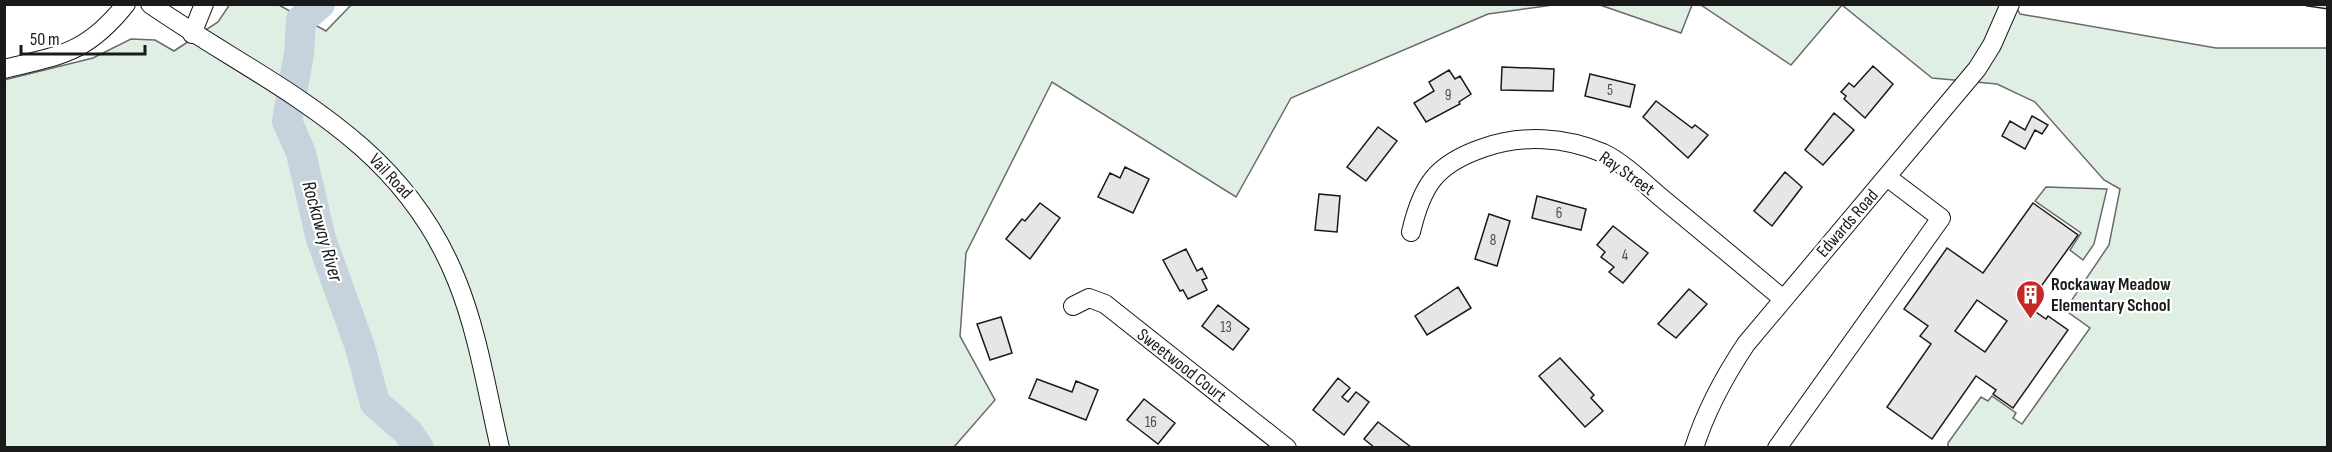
<svg xmlns="http://www.w3.org/2000/svg" width="2332" height="452" font-family="'Sofia Sans Condensed',sans-serif">
<style>
.green{fill:#e0efe3;stroke:#6a6a6a;stroke-width:1.5}
.lines{fill:none;stroke-linecap:round;stroke-linejoin:round}
.river{stroke:#c6d2dc;stroke-width:30}
.building{fill:#e6e6e6;stroke:#1a1a1a;stroke-width:1.5;fill-rule:evenodd}
.minor-casing{stroke:#1a1a1a;stroke-width:20}
.minor{stroke:#fff;stroke-width:18}
.labels{text-anchor:middle;stroke-width:4.5;stroke-linejoin:round;paint-order:stroke}
.number-label{font-size:15px;fill:#4d4d4d}
.street-label{font-size:18px;fill:#1a1a1a;stroke:#fff}
.poi-label{font-size:18px;font-weight:bold;fill:#1a1a1a;stroke:#fff;text-anchor:start}
.water-label{font-size:20px;font-style:italic;fill:#1a1a1a;stroke:#fff}
</style>
<rect width="100%" height="100%" fill="#fff"/>
<path class="green" d="M230,4L279,5L326,31L352,4L1553,5L1488,14L1291,98L1236,197L1052,82L966,253L960,336L995,400L954,447H5L4,80L93,58L131,39L155,40L174,51L218,22Z
M1600,5H1692L1681,33Z
M1701,5H2015L2020,14L2216,48H2327V447H1948V443L1981,397L1988,401L1992,396L2016,413L2013,418L2022,424L2090,328L2065,310L2109,245L2120,189L2104,180L2035,102L1997,84L1932,78L1842,5L1791,65Z
M2046,187L2107,189L2094,244L2083,260L2070,250L2081,233L2035,201Z"/>
<g class="lines">
<path class="river" d="M320,4L301,20L299,54L287,121L301,153L321,239L360,347L375,403L407,431L419,448"/>
</g>
<path class="building" d="M2308,4H2328V9L2307,6Z
M1873,66L1893,84L1865,118L1844,99L1846,96L1841,92L1849,83L1854,87Z
M1502,67L1554,69L1553,91L1501,90Z
M1449,70L1455,79L1460,76L1471,94L1459,102L1460,104L1426,122L1414,103L1434,91L1429,82Z
M1590,74L1635,85L1630,107L1585,96Z
M1656,101L1692,128L1695,125L1708,135L1688,158L1643,117Z
M1834,113L1854,130L1823,165L1805,150Z
M2032,116L2048,125L2042,134L2035,130L2025,149L2002,136L2010,121L2025,130Z
M1378,127L1397,141L1366,181L1347,167Z
M1125,167L1149,179L1133,213L1098,197L1110,173L1120,178Z
M1785,172L1802,187L1772,226L1754,211Z
M1319,194L1340,196L1337,232L1315,230Z
M1537,196L1586,209L1581,230L1532,218Z
M1040,203L1060,218L1030,259L1006,239L1022,219L1025,221Z
M2033,203L2078,235L2027,306L2046,319L2048,316L2068,330L2013,408L1993,394L1996,390L1976,376L1932,439L1887,407L1931,344L1920,336L1928,326L1904,309L1947,248L1983,273ZM1977,300L2007,321L1985,352L1955,331Z
M1489,214L1510,221L1497,266L1475,259Z
M1613,226L1648,253L1623,283L1609,272L1614,267L1601,257L1605,252L1597,245Z
M1186,249L1197,271L1202,268L1207,278L1202,280L1207,290L1188,299L1183,290L1180,291L1163,260Z
M1458,287L1471,308L1427,335L1415,316Z
M1689,289L1707,304L1676,338L1658,324Z
M1218,305L1249,329L1233,350L1202,326Z
M1001,317L1012,353L990,360L977,324Z
M1560,358L1594,395L1591,398L1603,411L1585,427L1539,376Z
M1338,378L1350,388L1342,397L1348,402L1356,392L1369,402L1344,435L1313,410Z
M1037,379L1072,392L1076,381L1098,390L1086,420L1029,398Z
M1144,399L1175,423L1158,444L1127,420Z
M1378,422L1411,447V448H1375L1364,439Z"/>
<g class="lines">
<defs>
<path id="minor" d="M150,4C270,87 399,135 457,281C478,333 487,392 500,448
M192,34L204,4
M4,69C62,55 87,53 126,4
M1411,232C1422,185 1436,164 1483,148C1522,134 1565,137 1603,153C1623,162 1647,186 1664,200C1704,233 1744,266 1783,299
M1073,306L1089,298L1105,304L1287,448
M1694,448C1706,410 1724,377 1746,344L1977,69L1992,45L2010,4
M1777,448L1941,218L1887,177"/>
</defs>
<use href="#minor" class="minor-casing"/>
<use href="#minor" class="minor"/>
</g>
<defs>
<symbol id="building-pin" viewBox="-11 -11 22 30"><path d="M0 17L-7.5 6A9.5 9.5 0 1 1 7.5 6Z" fill="#c62828" stroke="#fff"/><path d="M-4-6H4V6H1V3H-1V6H-4ZM-2.5-4.3h1.7v1.8h-1.7ZM.8-4.3h1.7v1.8H.8ZM-2.5-1h1.7V.8h-1.7ZM.8-1h1.7V.8H.8Z" fill="#fff"/></symbol>
</defs>
<g fill-rule="evenodd">
<use href="#building-pin" x="2014" y="278" width="33" height="45"/>
</g>
<g class="labels">
<g class="number-label">
<text x="1610" y="95">5</text>
<text x="1448" y="100">9</text>
<text x="1559" y="218">6</text>
<text x="1493" y="245">8</text>
<text x="1625" y="260">4</text>
<text x="1226" y="332">13</text>
<text x="1151" y="427">16</text>
</g>
<g class="street-label">
<text transform="translate(1627 173) rotate(35)" y="6">Ray Street</text>
<text transform="translate(391 176) rotate(47)" y="6">Vail Road</text>
<text transform="translate(1847 223) rotate(-49)" y="6">Edwards Road</text>
<text transform="translate(1182 365) rotate(38)" y="6">Sweetwood Court</text>
</g>
<g class="poi-label">
<text x="2051" y="290">Rockaway Meadow<tspan x="2051" dy="21">Elementary School</tspan></text>
</g>
<g class="water-label">
<text transform="translate(323 231) rotate(74)" y="7">Rockaway River</text>
</g>
</g>
<rect width="2332" height="452" fill="none" stroke="#1a1a1a" stroke-width="12"/>
<path d="M21 45v9h124v-9" fill="none" stroke="#1a1a1a" stroke-width="3"/>
<text x="30" y="45" font-size="18" fill="#1a1a1a" stroke="#ffffff" stroke-width="4.5" paint-order="stroke">50 m</text>
</svg>
